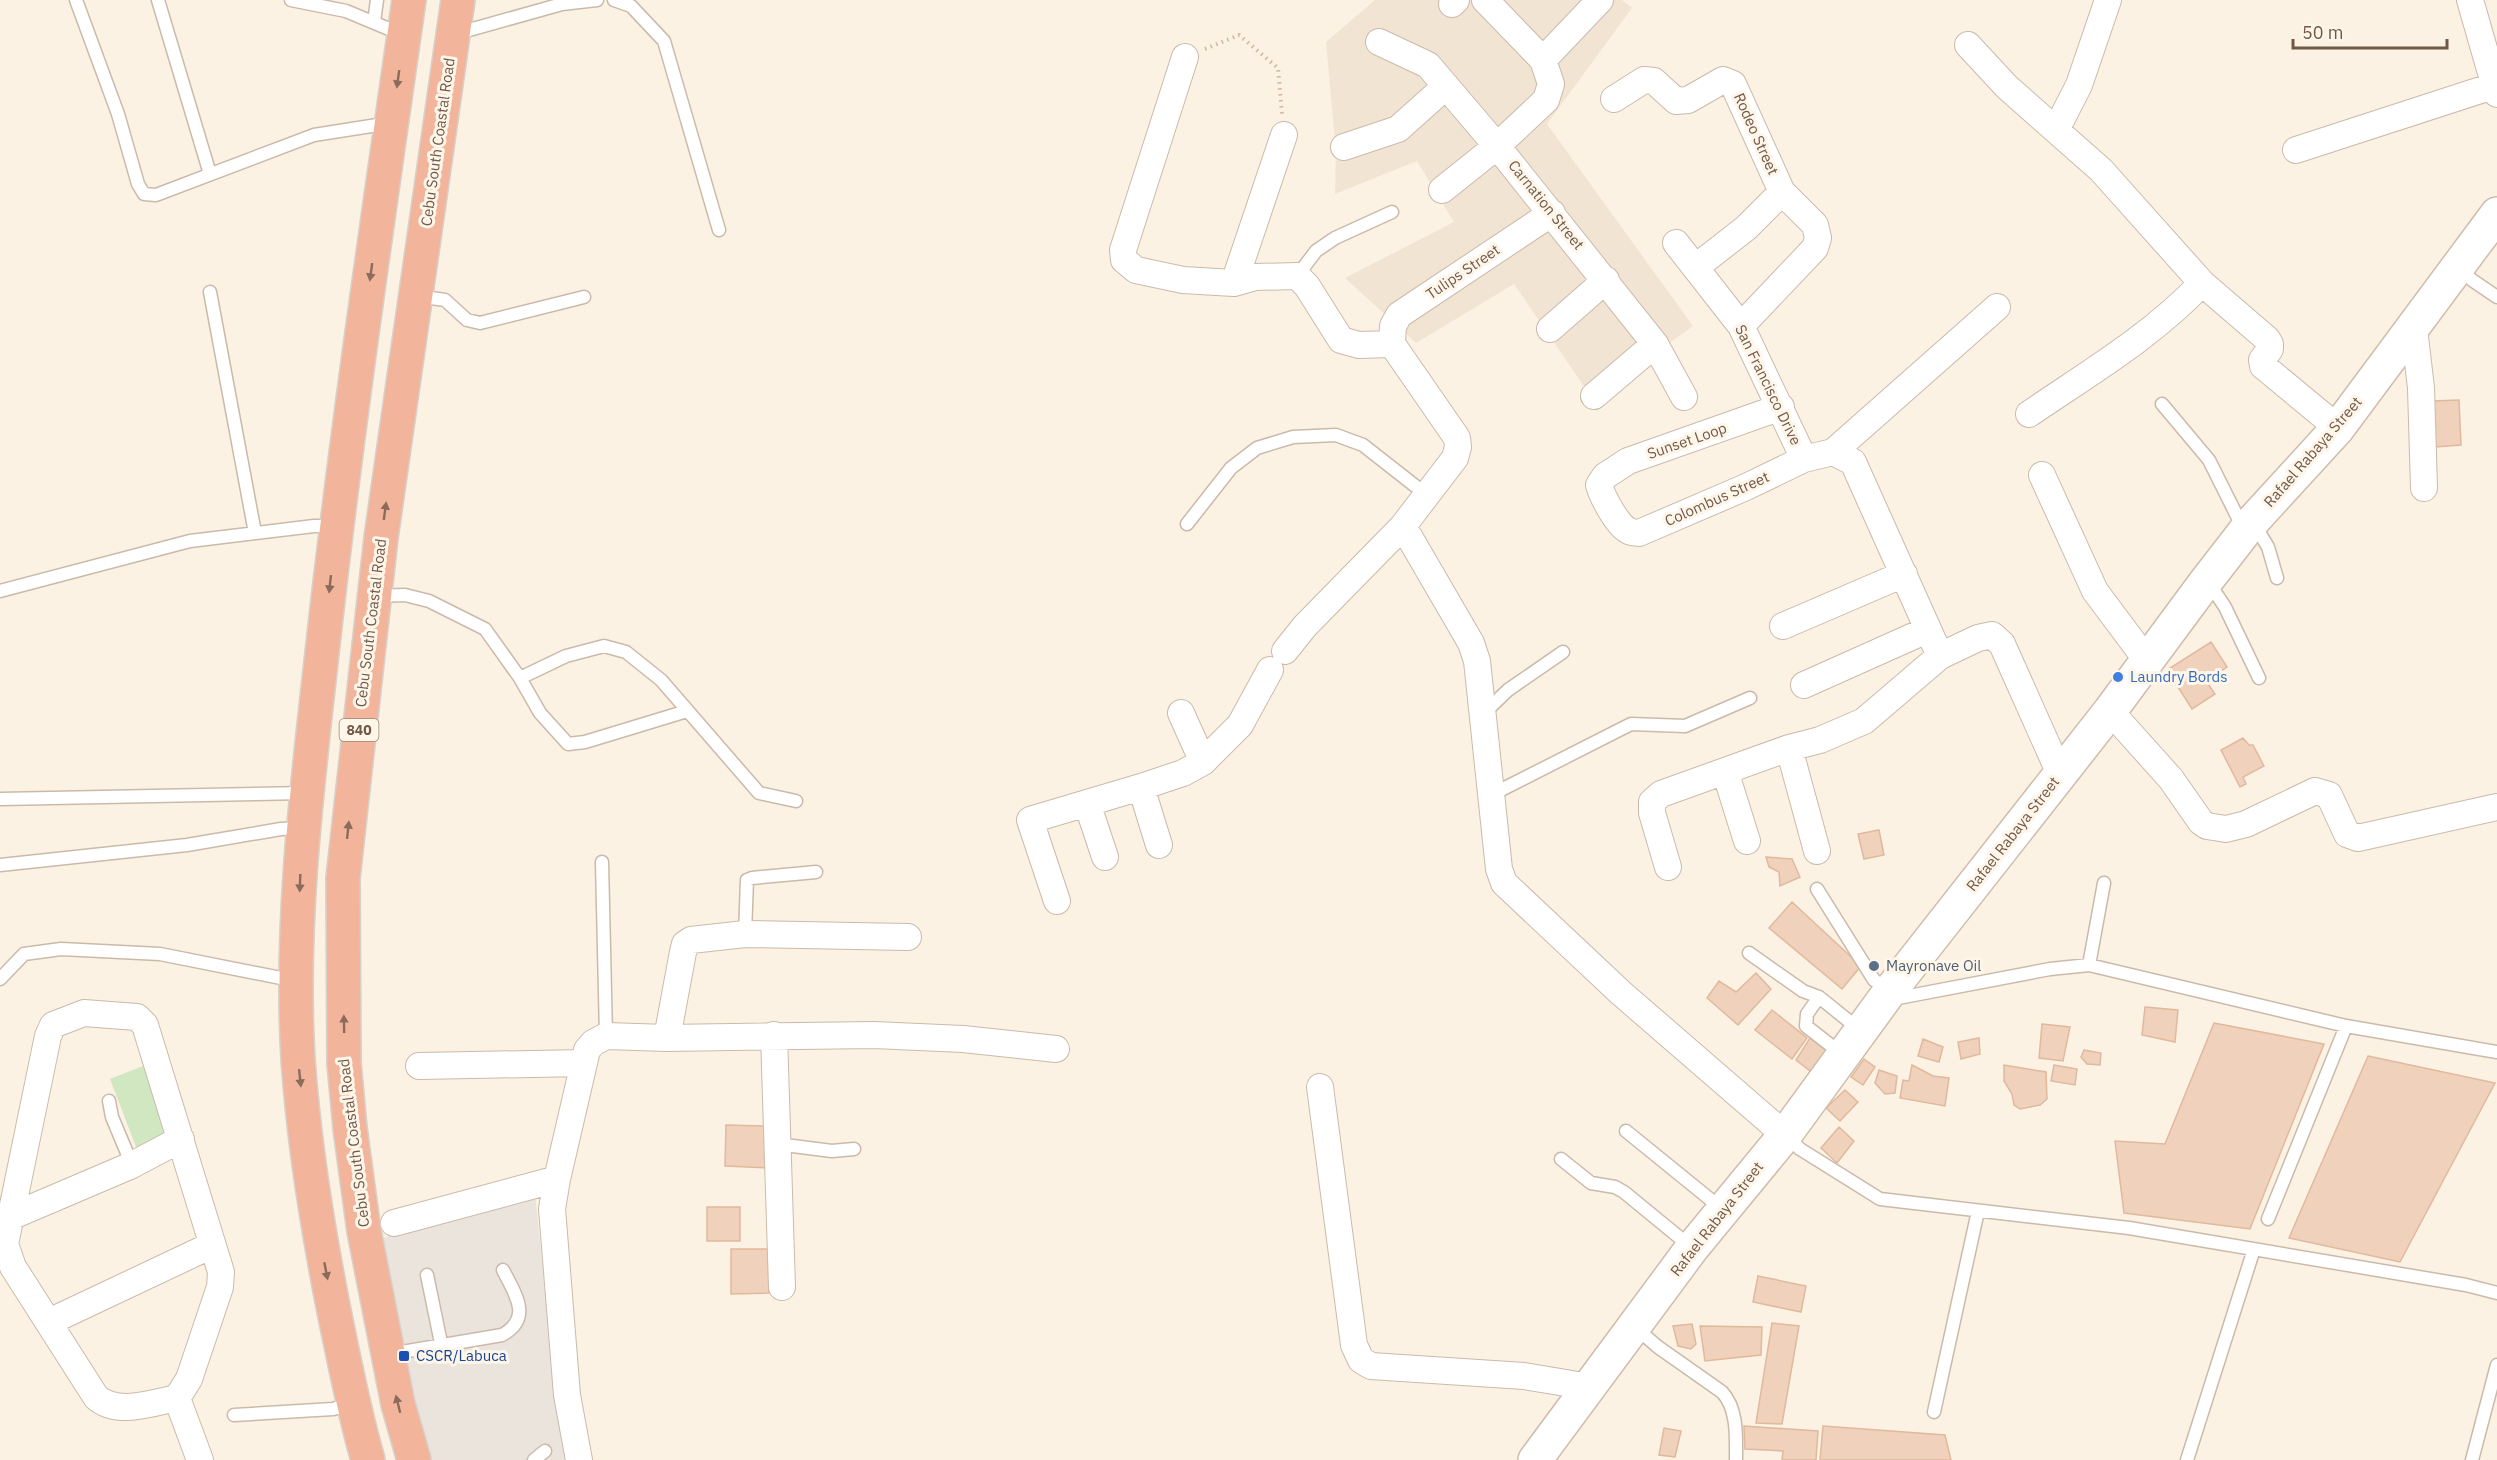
<svg xmlns="http://www.w3.org/2000/svg" width="2497" height="1460" font-family="'IBM Plex Sans',sans-serif">
<style>
.residential{fill:#f2e4d2}
.industrial{fill:#eae4dd}
.green{fill:#d0e7c2}
.building{fill:#efd1bc;stroke:#e1b99d;stroke-width:1.5}
.lines{fill:none;stroke-linecap:round;stroke-linejoin:round}
.lane-casing{stroke:#cbbaaa;stroke-width:15}
.street-casing{stroke:#cbbaaa;stroke-width:28}
.secondary-casing{stroke:#d0bcaa;stroke-width:36}
.highway-casing{stroke:#d7d1cc;stroke-width:36}
.path{stroke:#d3b59f;stroke-width:4;stroke-dasharray:1.5 4.5;stroke-linecap:butt}
.lane{stroke:#fff;stroke-width:12}
.street{stroke:#fff;stroke-width:26}
.secondary{stroke:#fff;stroke-width:33}
.highway{stroke:#f2b59c;stroke-width:33}
.oneway{fill:#8b6b5a}
.shop-dot{fill:#3f7fe0;stroke:#fef6e9;stroke-width:2}
.service-dot{fill:#5c6f8a;stroke:#fef6e9;stroke-width:2}
.transit-dot{fill:#1a4fb4;stroke:#fef6e9;stroke-width:2}
.labels{text-anchor:middle;stroke-width:6;stroke-linejoin:round;paint-order:stroke}
.shield{fill:#fef6e9;stroke:#9b887a;stroke-width:1.5}
.shield-label{font-size:14px;font-weight:bold;fill:#71594a}
.street-label{font-size:15px;fill:#71594a;stroke:#fef6e9}
.shop-label{font-size:15px;fill:#366cbe;stroke:#fef6e9;text-anchor:start}
.service-label{font-size:15px;fill:#4e5e75;stroke:#fef6e9;text-anchor:start}
.transit-label{font-size:15px;fill:#164399;stroke:#fef6e9;text-anchor:start}
</style>
<rect width="100%" height="100%" fill="#fbf2e3"/>
<path class="residential" d="M1375,0H1622L1632,8L1547,124L1693,326L1592,398L1514,284L1416,343L1345,278L1454,222L1417,161L1335,194L1336,151L1326,42Z"/>
<path class="industrial" d="M535,1193L556,1399L569,1460H431L408,1371L380,1239Z"/>
<path class="green" d="M148,1064L176,1138L138,1152L110,1079Z"/>
<path class="building" d="M2459,400L2461,445L2435,447L2433,401Z
M2211,642L2227,667L2206,681L2215,694L2192,709L2167,670Z
M2243,738L2249,745H2253L2264,766L2243,777L2246,784L2240,787L2221,750Z
M1879,830L1884,855L1864,859L1858,834Z
M1766,857L1792,859L1800,877L1780,886L1779,872L1769,867Z
M1792,902L1861,966L1842,989L1769,928Z
M1756,973L1771,989L1738,1025L1707,998L1719,981L1736,992Z
M2145,1007L2178,1010L2175,1042L2142,1035Z
M1772,1010L1807,1038L1792,1059L1755,1030Z
M2214,1023L2324,1044L2250,1229L2124,1213L2115,1141L2165,1144Z
M2042,1024L2070,1027L2063,1061L2039,1058Z
M1810,1038L1831,1054L1814,1074L1796,1060Z
M1979,1038L1980,1054L1961,1059L1958,1042Z
M1923,1039L1943,1047L1939,1062L1918,1056Z
M2084,1050L2101,1053L2100,1065L2087,1064L2081,1057Z
M2368,1056L2495,1083L2400,1262L2289,1238Z
M1864,1059L1875,1067L1863,1085L1851,1077Z
M1912,1065L1933,1076L1949,1078L1945,1106L1900,1098L1903,1080L1909,1081Z
M2004,1065L2046,1072L2047,1099L2040,1105L2020,1109L2014,1105L2012,1094L2004,1081Z
M2054,1065L2077,1069L2075,1085L2051,1081Z
M1879,1070L1897,1076L1895,1093L1885,1094L1875,1083Z
M1845,1090L1858,1102L1840,1121L1826,1108Z
M726,1125L768,1126L767,1168L725,1166Z
M1839,1127L1854,1141L1837,1163L1821,1148Z
M707,1207H740V1241H707Z
M731,1249H768L769,1293L731,1294Z
M1758,1276L1806,1286L1801,1312L1753,1302Z
M1772,1323L1799,1326L1782,1424L1756,1423Z
M1692,1324L1696,1344L1691,1349L1678,1346L1673,1326Z
M1700,1326L1762,1327L1761,1355L1705,1361Z
M1744,1426L1818,1431L1816,1460H1782L1783,1451L1745,1449Z
M1823,1426L1945,1435L1951,1460H1820Z
M1664,1428L1681,1431L1675,1457L1659,1455Z"/>
<g class="lines">
<defs>
<path id="lane" d="M76,0L118,114L138,184L144,194L156,195L314,135L390,123
M158,0L210,174
M291,0L346,11L401,34
M614,0L631,6L664,41L719,230
M374,22L377,0
M455,34L562,4L597,0
M2459,267L2472,280L2497,297
M1297,276L1316,251L1335,238L1392,212
M210,292L255,533
M417,296L445,300L467,320L480,323L584,297
M2162,404L2209,460L2244,530
M1187,524L1231,468L1257,448L1293,437L1336,435L1363,445L1428,496
M2254,524L2268,547L2277,578
M2209,583L2225,607L2259,678
M0,591L190,541L314,526H335
M375,596L405,595L429,601L485,629L520,678L566,656L604,646L626,652L661,680L759,793L796,801
M520,678L540,713L568,744L585,742L687,711
M1483,714L1508,690L1563,652
M1491,795L1631,724L1685,726L1750,698
M0,799L305,793
M602,862L606,1036
M0,865L187,845L281,829L302,828
M1817,889L1874,980L1889,990
M745,934L747,880L752,878L816,872
M1749,953L1803,991L1819,997L1860,1030
M2089,965L2104,883
M0,979L24,954L61,949L160,954L296,981
M1819,997L1807,1014L1806,1026L1843,1055
M1893,999L2050,969L2089,965L2346,1026L2497,1052
M109,1101L112,1117L132,1165
M1626,1131L1711,1200L1719,1211
M1785,1135L1800,1149L1880,1199L2129,1228L2466,1285L2497,1293
M777,1144L832,1151L854,1149
M1561,1159L1591,1183L1615,1187L1624,1192L1691,1247
M2268,1219L2346,1026
M427,1275L441,1343
M1636,1328L1658,1347L1722,1392C1738,1409 1736,1437 1736,1460
M390,1354L502,1335C533,1318 515,1294 503,1270
M1934,1412L1978,1211
M234,1415L333,1409L352,1403
M534,1460L545,1451
M2187,1460L2254,1249
M2472,1460L2497,1365"/>
<path id="street" d="M2470,0L2497,94
M1452,4L1456,0
M1379,42L1428,65L1497,146L1655,344L1684,397
M1968,45L2007,87L2101,170L2202,283L2267,339L2270,344V349L2262,360L2263,366L2338,428
M1185,57L1123,250L1124,260L1136,270L1183,280L1234,283L1255,277L1297,276L1307,286L1341,340L1359,345L1392,344L1457,438L1458,447L1455,458L1403,526L1305,626L1285,651
M1543,60L1600,0
M1614,99L1644,80L1654,81L1676,101L1688,100L1723,80L1733,84L1782,192L1815,225L1818,238L1815,248L1741,326
M2056,130L2079,85L2108,0
M1344,147L1398,129L1446,86
M2296,150L2493,86
M1442,190L1497,146L1546,100L1551,84L1543,60L1485,0
M1676,243L1741,326L1804,459L1833,452L1853,462L1940,656
M1696,267L1746,228L1782,192
M1234,283L1284,135
M2414,328L2421,388L2424,488
M1550,329L1606,280
M1392,344L1393,326L1399,315L1552,213
M1594,396L1655,344
M1781,407L1628,461L1605,476L1599,485C1602,496 1618,527 1629,531C1632,533 1636,532 1639,533L1746,487L1804,459
M2029,414C2089,373 2152,336 2202,283
M1833,452L1997,307
M2042,475L2095,591L2148,662
M1403,526L1471,643L1477,661L1499,869L1504,883L1621,993L1785,1135
M1783,626L1904,574
M1804,685L1927,630
M2110,711L2171,779L2201,822L2207,826L2226,829L2246,824L2315,791L2329,795L2347,834L2358,838L2497,807
M1181,713L1203,762
M1789,748L1817,851
M1725,771L1747,841
M1141,787L1159,845
M1087,803L1105,857
M1668,867L1652,813V802L1661,794L1789,748L1820,740L1864,721L1940,656L1978,638L1992,635L2002,644L2060,774
M1057,901L1030,820L1141,787L1183,773L1203,762L1240,725L1270,670
M774,1035L782,1287
M667,1038L683,952L685,944L691,940L745,934L908,937
M419,1066L584,1063
M1320,1087L1354,1345L1361,1360L1371,1366L1524,1376L1590,1387
M10,1217L132,1165L181,1139
M394,1223L557,1179
M49,1322L212,1245
M177,1398C151,1403 117,1416 96,1397L13,1267L5,1244L48,1036L53,1025L84,1013L137,1017L145,1025L221,1272L220,1287L189,1379L177,1398L200,1460
M579,1460L567,1395L552,1209L557,1179L587,1050L593,1043L606,1036L667,1038L874,1035L963,1039L1056,1049"/>
<path id="secondary" d="M1535,1460L1692,1248L1785,1135L1890,991L2110,711L2207,580L2252,522L2338,428L2497,214"/>
<path id="highway" d="M368,1460C354,1412 345,1364 335,1316C318,1231 304,1145 298,1059C290,924 307,788 322,653C346,435 378,218 409,0
M414,1460L398,1404L364,1231L350,1128L344,1063L343,878L381,538L458,0"/>
</defs>
<use href="#lane" class="lane-casing"/>
<use href="#street" class="street-casing"/>
<use href="#secondary" class="secondary-casing"/>
<use href="#highway" class="highway-casing"/>
<path class="path" d="M1205,49L1239,35L1278,68L1282,114"/>
<use href="#lane" class="lane"/>
<use href="#street" class="street"/>
<use href="#secondary" class="secondary"/>
<use href="#highway" class="highway"/>
</g>
<defs><path id="oneway-solid" d="M-6-.8H1V-3.2L6.5 0L1 3.2V.8H-6Z" transform="scale(1.5)"/></defs>
<g class="oneway">
<use href="#oneway-solid" transform="translate(398 79) rotate(98)"/>
<use href="#oneway-solid" transform="translate(371 272) rotate(98)"/>
<use href="#oneway-solid" transform="translate(385 511) rotate(-82)"/>
<use href="#oneway-solid" transform="translate(330 584) rotate(96)"/>
<use href="#oneway-solid" transform="translate(348 830) rotate(-84)"/>
<use href="#oneway-solid" transform="translate(300 883) rotate(92)"/>
<use href="#oneway-solid" transform="translate(344 1024) rotate(-91)"/>
<use href="#oneway-solid" transform="translate(300 1078) rotate(84)"/>
<use href="#oneway-solid" transform="translate(326 1271) rotate(79)"/>
<use href="#oneway-solid" transform="translate(398 1404) rotate(-104)"/>
</g>
<circle class="shop-dot" cx="2118" cy="677" r="6"/>
<circle class="service-dot" cx="1874" cy="966" r="6"/>
<rect class="transit-dot" x="398" y="1350" width="12" height="12" rx="3"/>
<g class="labels">
<rect class="shield" x="339.5" y="719" width="39" height="22" rx="4.5"/>
<g class="shield-label">
<text x="359" y="735">840</text>
</g>
<g class="street-label">
<text transform="translate(1756 134) rotate(66)" y="5">Rodeo Street</text>
<text transform="translate(438 142) rotate(-82)" y="5">Cebu South Coastal Road</text>
<text transform="translate(1546 205) rotate(51)" y="5">Carnation Street</text>
<text transform="translate(1463 272) rotate(-34)" y="5">Tulips Street</text>
<text transform="translate(1768 385) rotate(64)" y="5">San Francisco Drive</text>
<text transform="translate(1687 441) rotate(-19)" y="5">Sunset Loop</text>
<text transform="translate(2313 452) rotate(-49)" y="5">Rafael Rabaya Street</text>
<text transform="translate(1717 499) rotate(-24)" y="5">Colombus Street</text>
<text transform="translate(371 623) rotate(-83)" y="5">Cebu South Coastal Road</text>
<text transform="translate(2013 834) rotate(-52)" y="5">Rafael Rabaya Street</text>
<text transform="translate(354 1143) rotate(-97)" y="5">Cebu South Coastal Road</text>
<text transform="translate(1717 1219) rotate(-52)" y="5">Rafael Rabaya Street</text>
</g>
<g class="shop-label">
<text x="2130" y="682">Laundry Bords</text>
</g>
<g class="service-label">
<text x="1886" y="971">Mayronave Oil</text>
</g>
<g class="transit-label">
<text x="416" y="1361">CSCR/Labuca</text>
</g>
</g>
<path d="M2293 39v9h154v-9" fill="none" stroke="#71594a" stroke-width="3"/>
<text x="2302" y="39" font-size="18" fill="#71594a" stroke="#fef6e9" stroke-width="4.5" paint-order="stroke">50 m</text>
</svg>
